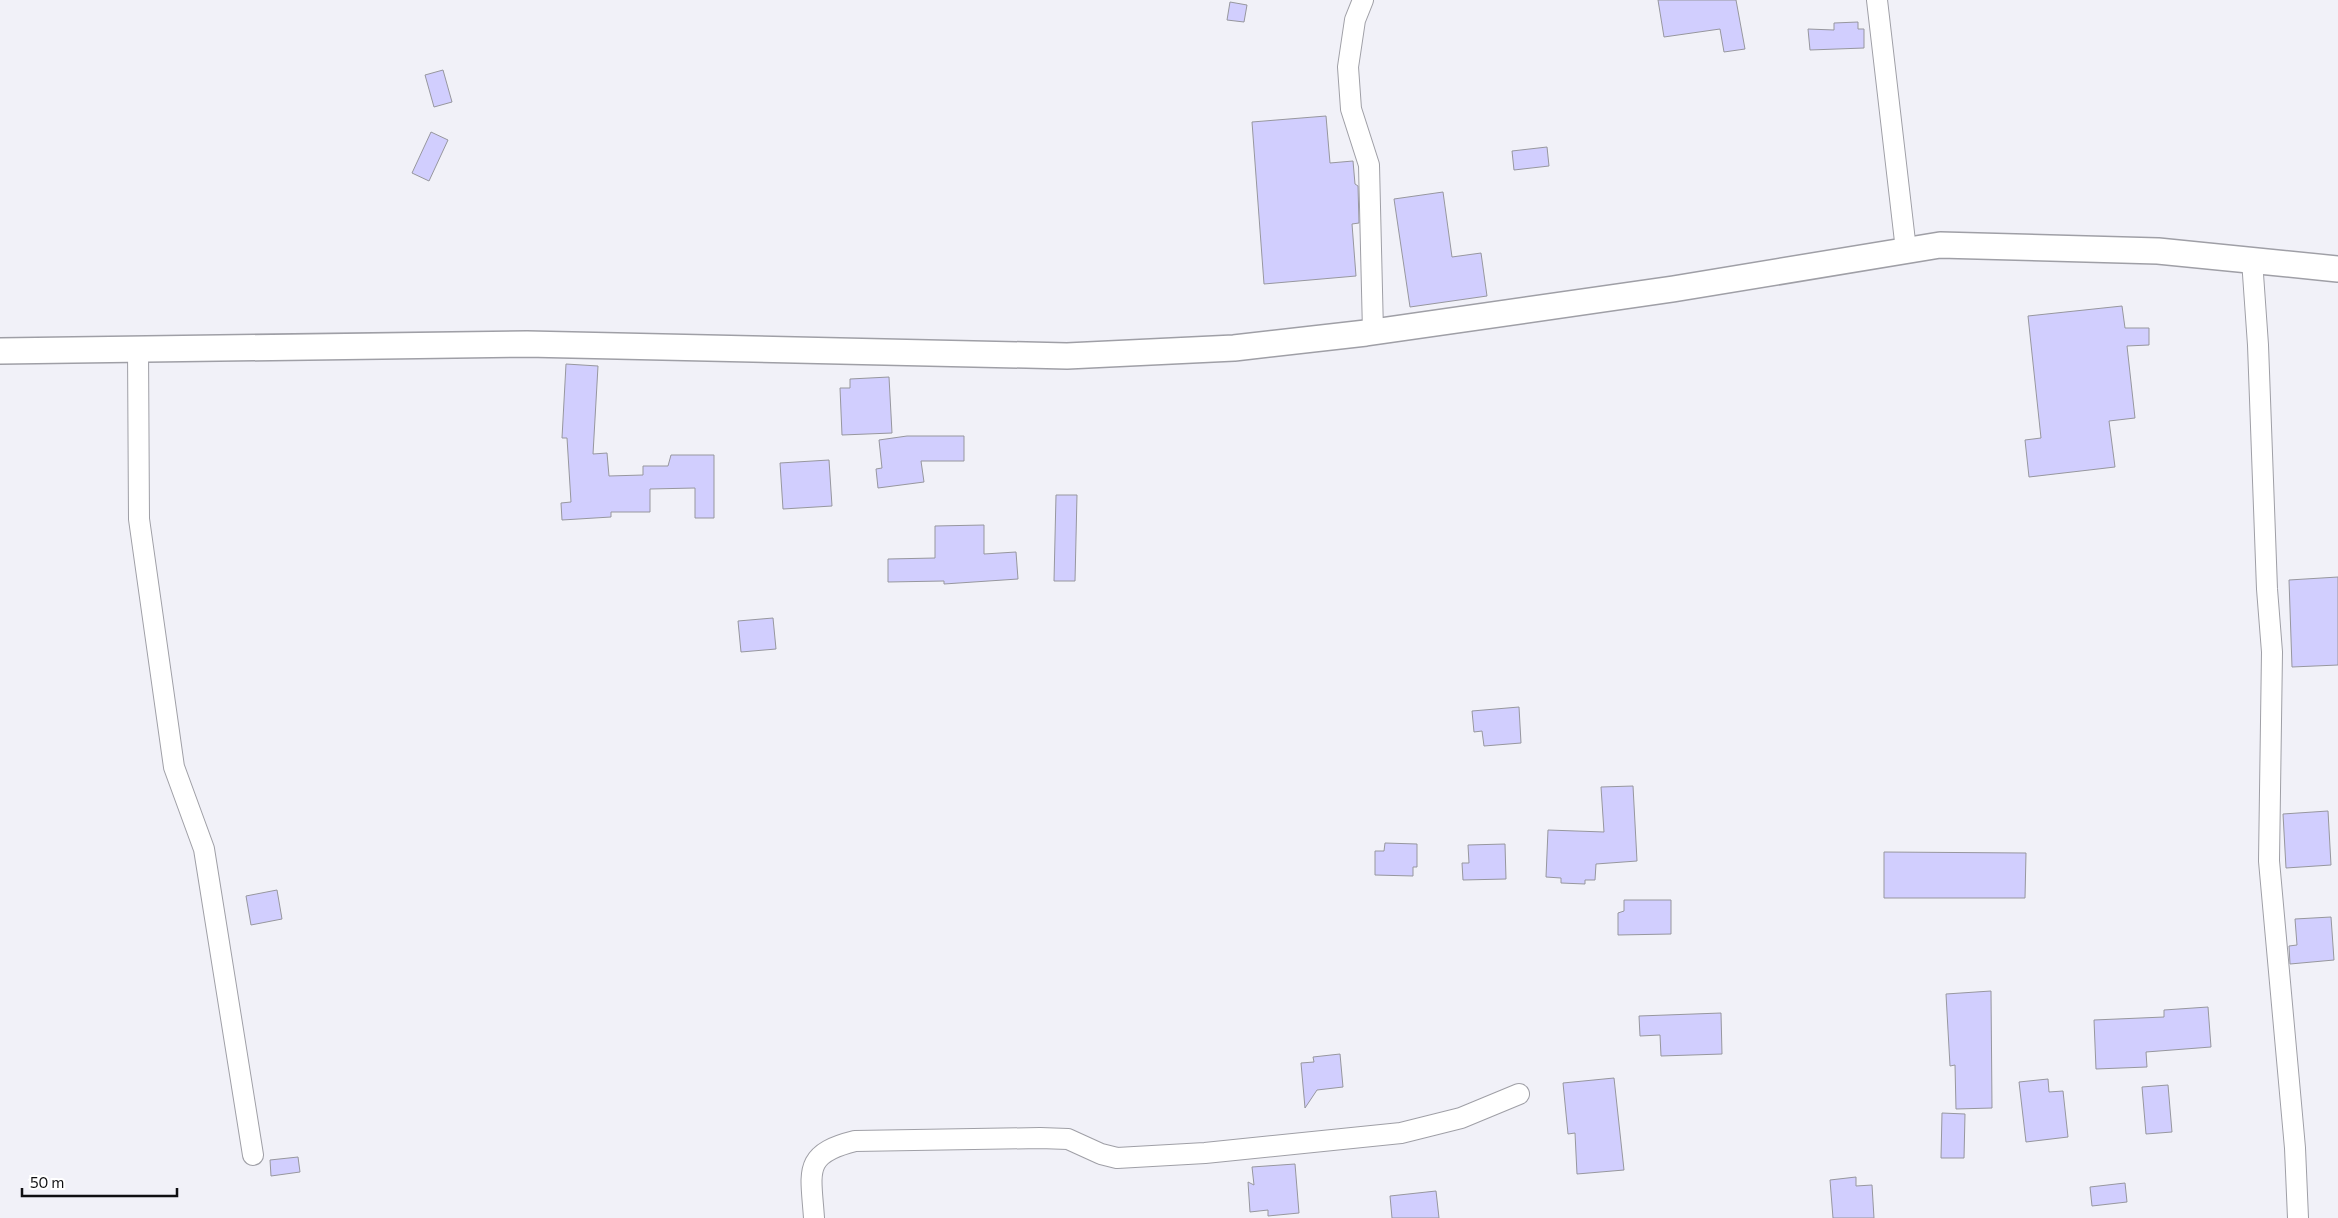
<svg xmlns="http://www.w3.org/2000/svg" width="2338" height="1218" font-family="Commissioner,sans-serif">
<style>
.building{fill:#d1cefe;stroke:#97979e}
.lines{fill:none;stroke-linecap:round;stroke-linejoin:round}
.minor-casing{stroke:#9f9fa6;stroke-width:22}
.tertiary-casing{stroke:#9f9fa6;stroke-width:28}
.minor{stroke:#fff;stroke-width:20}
.tertiary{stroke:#fff;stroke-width:25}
</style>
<rect width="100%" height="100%" fill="#f1f1f8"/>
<path class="building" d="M1658,0H1736L1745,49L1724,52L1720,29L1664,37Z
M1230,2L1247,5L1244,22L1227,20Z
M1858,22V29H1864V48L1810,50L1808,29L1834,30V23Z
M443,70L452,102L434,107L425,75Z
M1326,116L1330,163L1353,161L1355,184L1358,186L1359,223L1352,224L1356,276L1264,284L1252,122Z
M431,132L448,140L429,181L412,173Z
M1547,147L1549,166L1514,170L1512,151Z
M1443,192L1452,257L1481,253L1487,296L1410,307L1394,199Z
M2122,306L2125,328H2149V345L2127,346L2135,418L2109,421L2115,467L2029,477L2025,440L2041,438L2028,316Z
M566,364L598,366L593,454L607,453L609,476L643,475V466H668L671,455H714V518H695V488L650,489V512H611V517L562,520L561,503L571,502L567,438H562Z
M889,377L892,433L842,435L840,388H850V379Z
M907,436H964V461H921L924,482L878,488L876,469L882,468L879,440Z
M829,460L832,506L783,509L780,463Z
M1056,495H1077L1075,581H1054Z
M984,525V554L1016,552L1018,579L944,584V581L888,582V559L935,558V526Z
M2338,577V665L2292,667L2289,580Z
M773,618L776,649L741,652L738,621Z
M1519,707L1521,743L1484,746L1482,731L1474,732L1472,711Z
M1633,786L1637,861L1596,864L1595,880H1585V884L1561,883V878L1546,877L1548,830L1604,832L1601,787Z
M2328,811L2331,865L2286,868L2283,814Z
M1385,843L1417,844V867H1413V876L1375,875V851H1384Z
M1505,844L1506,879L1463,880L1462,863H1469L1468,845Z
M1884,852L2026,853L2025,898H1884Z
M277,890L282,919L251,925L246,896Z
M1624,900H1671V934L1618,935V913L1624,911Z
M2331,917L2334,960L2290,964L2289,946L2297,945L2295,919Z
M1991,991L1992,1108L1956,1109L1955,1065L1950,1066L1946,994Z
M2208,1007L2211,1047L2146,1052L2147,1067L2096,1069L2094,1020L2164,1017V1010Z
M1721,1013L1722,1054L1661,1056L1660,1035L1640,1036L1639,1016Z
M1340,1054L1343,1087L1317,1090L1305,1108L1301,1063L1314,1062L1313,1057Z
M1614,1078L1624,1170L1577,1174L1575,1133L1568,1134L1563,1083Z
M2048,1079L2049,1092L2063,1091L2068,1137L2026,1142L2019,1082Z
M2168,1085L2172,1132L2146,1134L2142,1087Z
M1942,1113L1965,1114L1964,1158H1941Z
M298,1157L300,1172L271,1176L270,1160Z
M1295,1164L1299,1213L1268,1216V1210L1250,1212L1248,1182L1254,1185L1252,1167Z
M1856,1177V1186L1872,1185L1874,1218H1833L1830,1180Z
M2125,1183L2127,1202L2092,1206L2090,1187Z
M1436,1191L1439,1218H1392L1390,1196Z"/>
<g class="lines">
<defs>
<path id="minor" d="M1363,0L1355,20L1348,67L1351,109L1369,165L1373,332
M1877,0L1906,250
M2252,260L2258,345L2267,589L2272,652L2269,861L2295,1148L2298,1218
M138,348L139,519L174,767L204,849L253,1155
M814,1218C811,1172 802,1154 855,1141L1040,1138L1068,1139L1101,1154L1117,1158L1205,1153L1401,1133L1461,1118L1519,1094"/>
<path id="tertiary" d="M0,351L527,344L1067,356L1234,348L1366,333L1673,289L1940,245L2158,251L2338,269"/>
</defs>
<use href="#minor" class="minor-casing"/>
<use href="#tertiary" class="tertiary-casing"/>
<use href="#minor" class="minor"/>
<use href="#tertiary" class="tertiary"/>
</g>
<path d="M22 1188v8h155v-8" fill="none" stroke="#0f0f11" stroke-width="2.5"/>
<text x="30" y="1188" font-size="15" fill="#0f0f11" stroke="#ffffff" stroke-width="4" paint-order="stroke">50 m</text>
</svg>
